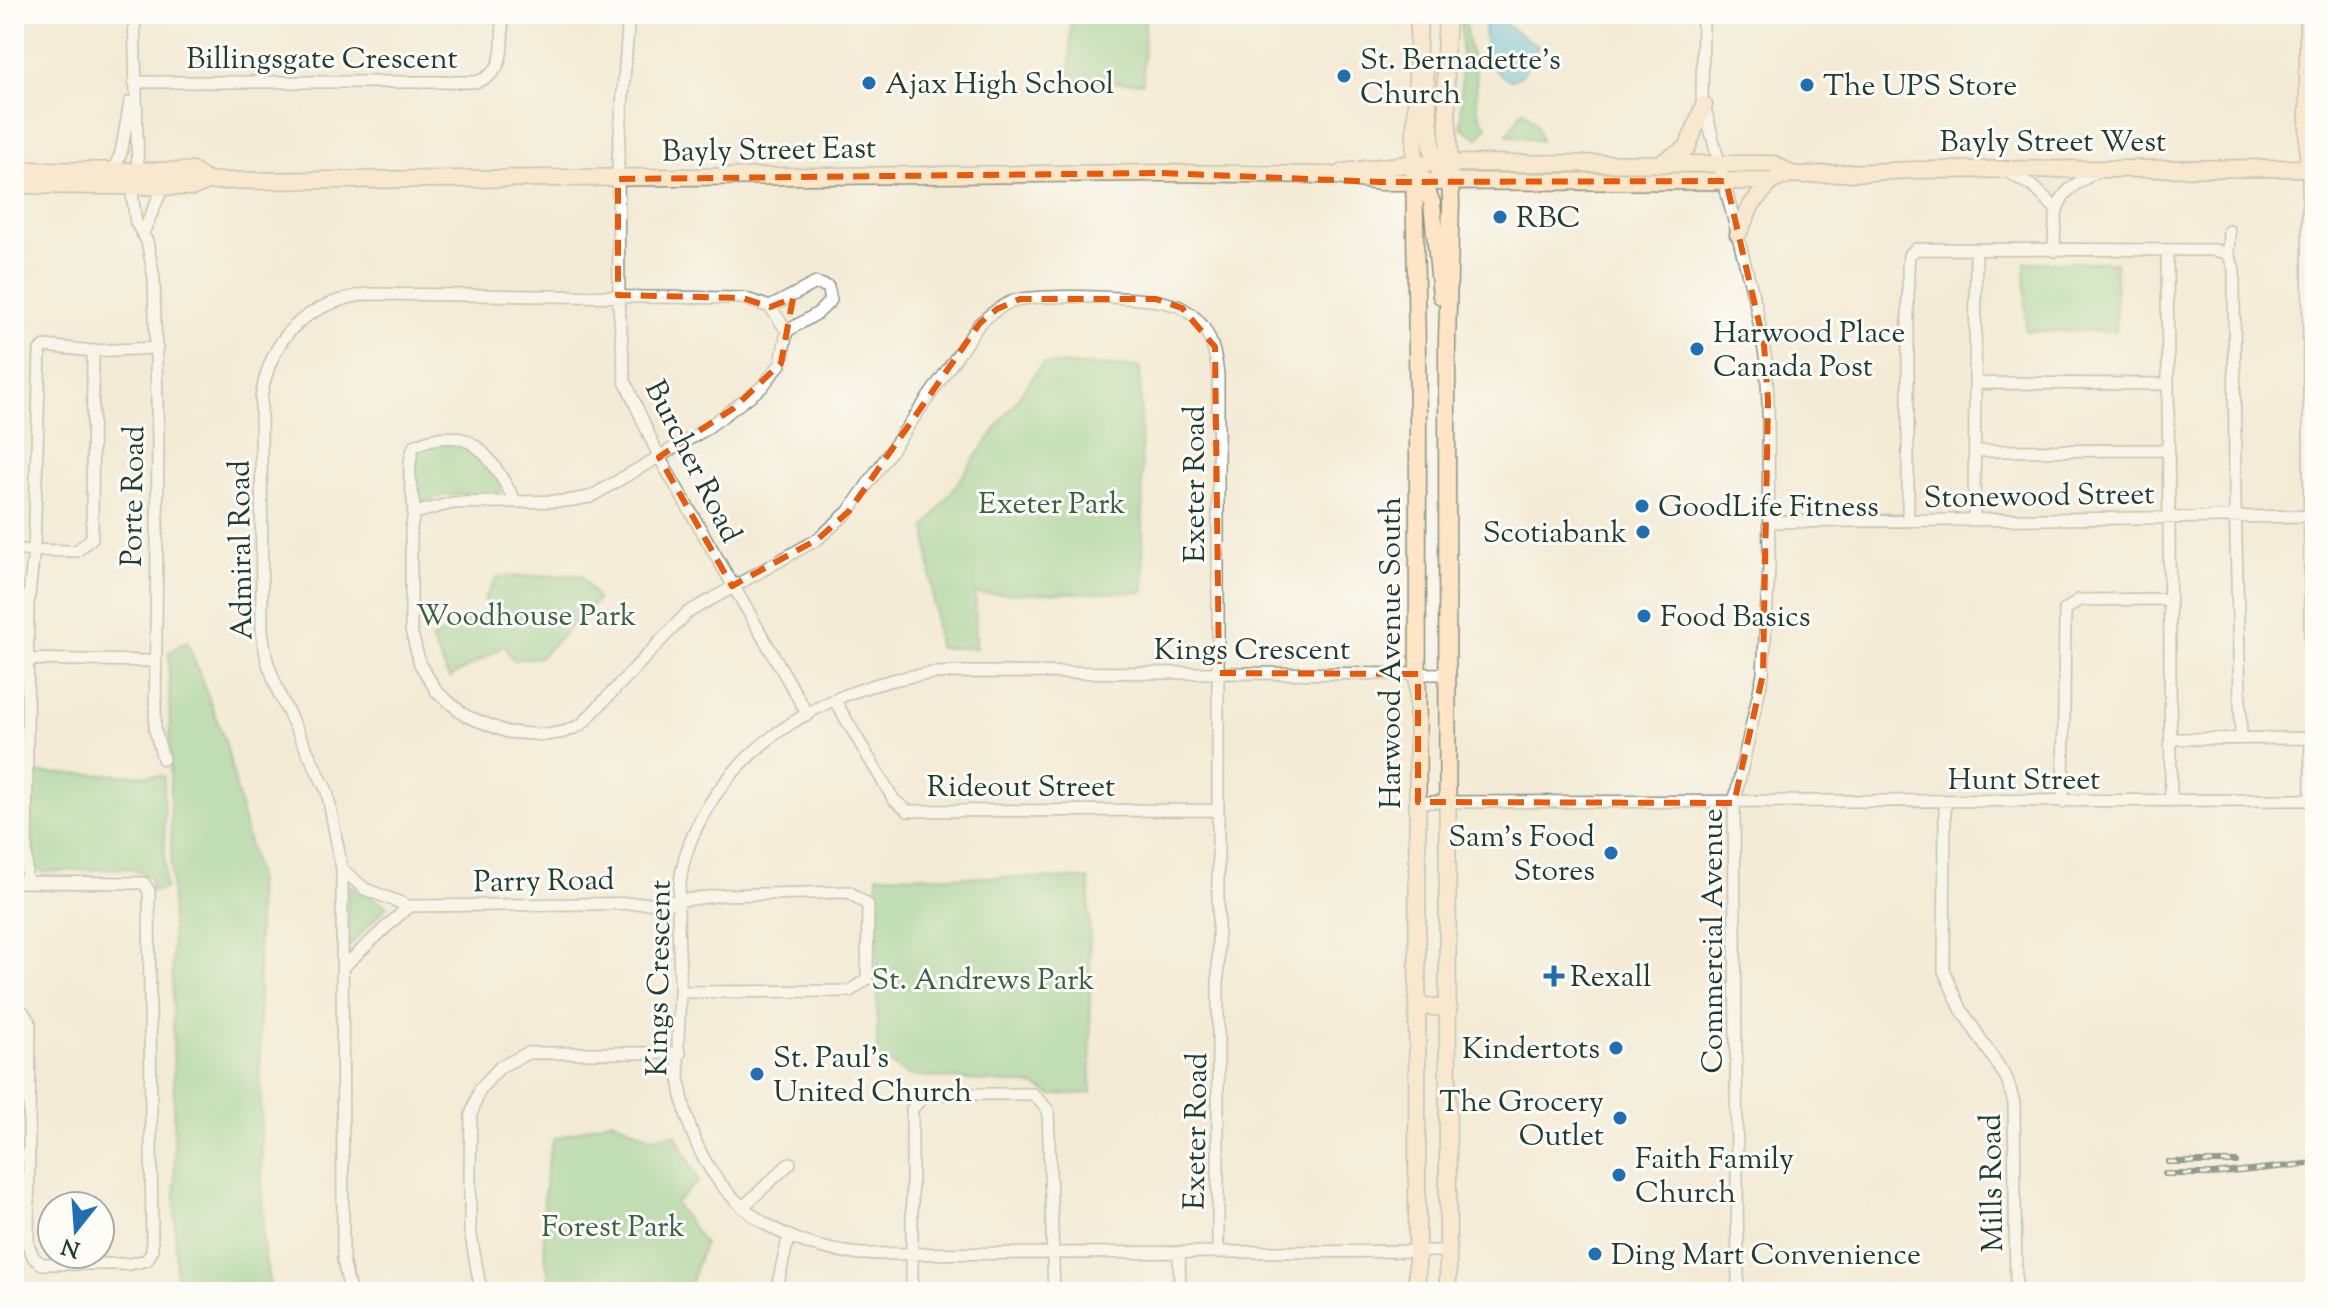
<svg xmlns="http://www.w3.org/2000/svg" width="2329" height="1306" font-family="'Sorts Mill Goudy',serif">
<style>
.green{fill:#86cd89;stroke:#52855e;stroke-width:2}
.water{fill:#67c6e5;stroke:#43828c;stroke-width:2}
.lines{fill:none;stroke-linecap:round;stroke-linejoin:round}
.street-casing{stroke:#899485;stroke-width:14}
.secondary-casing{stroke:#899485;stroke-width:19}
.street{stroke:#fff;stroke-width:11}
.secondary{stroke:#fde5c5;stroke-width:16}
.rail-casing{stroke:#1f3d34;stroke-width:6}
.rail{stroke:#fdfcf7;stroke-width:3;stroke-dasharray:9;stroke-linecap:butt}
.marked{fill:none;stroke:#e8590c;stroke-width:6;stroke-dasharray:16 10;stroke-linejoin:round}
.poi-dot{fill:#1f6fb2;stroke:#fdfcf7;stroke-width:3}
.labels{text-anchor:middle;stroke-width:6;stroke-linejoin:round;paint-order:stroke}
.street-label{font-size:30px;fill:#1f3d34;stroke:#fdfcf7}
.poi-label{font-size:30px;fill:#1f3d34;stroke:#fdfcf7;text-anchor:start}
.park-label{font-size:30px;fill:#396149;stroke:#fdfcf7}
</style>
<rect width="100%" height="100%" fill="#fdfcf7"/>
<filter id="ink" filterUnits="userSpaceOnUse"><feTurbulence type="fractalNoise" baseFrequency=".0125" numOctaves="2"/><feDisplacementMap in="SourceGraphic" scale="16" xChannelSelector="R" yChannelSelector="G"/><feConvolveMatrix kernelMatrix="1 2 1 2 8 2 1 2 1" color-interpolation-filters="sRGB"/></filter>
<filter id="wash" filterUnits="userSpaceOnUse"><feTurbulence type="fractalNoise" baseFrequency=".006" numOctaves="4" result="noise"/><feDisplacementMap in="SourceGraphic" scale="32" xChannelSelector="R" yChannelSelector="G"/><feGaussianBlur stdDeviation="1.8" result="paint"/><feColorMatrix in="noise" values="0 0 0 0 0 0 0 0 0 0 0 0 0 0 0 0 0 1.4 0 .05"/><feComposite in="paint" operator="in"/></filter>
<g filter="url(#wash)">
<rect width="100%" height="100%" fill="#f3ebd6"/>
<path class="green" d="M1071,14H1145L1143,83L1070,81Z
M1461,18H1466C1465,37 1470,50 1475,68C1480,92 1469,102 1487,127L1478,138L1461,127Z
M1523,110L1536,123L1541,141L1507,135Z
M2025,262H2116V331H2026Z
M1042,364L1140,367L1144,592L975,594L976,648H938L926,527Z
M468,443C481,452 505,478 500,493L445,495L424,502L413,493L415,453L425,446Z
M581,575L598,600L540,657L513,660L505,646L449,678L431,639L488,611L484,599L497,577Z
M187,641L226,744L257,878L263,1246L271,1292H176L169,652Z
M31,773L164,776L165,889L149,891L151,878L130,868L43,872L33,867Z
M877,875L1089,879L1091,1093L1052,1095L1033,1085L908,1075L877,1056Z
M350,885L387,906L348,947L347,889Z
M611,1120L653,1138L675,1134L699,1181L675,1203L704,1244L690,1284L675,1292H556C537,1267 542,1168 554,1139Z"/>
<path class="water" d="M1494,17L1538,46L1523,74L1513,80C1488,76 1485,49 1484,27Z"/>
</g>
<g filter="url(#ink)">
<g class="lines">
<defs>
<path id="street" d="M134,14L138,172
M629,14L618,159L619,307L625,381L659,457L808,715
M1703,14L1702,97L1756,306L1766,361L1768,401L1769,568L1763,674L1734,803L1738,1292
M134,82H475C508,74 502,42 502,14
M2308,168L2311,800
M2005,170L2035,188L2055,208
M113,171L121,153L130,102
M131,185L136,223L147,241L154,278L158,442L155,730L163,759
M143,233L163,187
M2054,251C2055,203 2055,193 2100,170
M2167,251L2171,801
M2228,254L2229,231
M770,307L816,283L828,287L831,300L818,313L787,331
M1975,383L2166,384
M1975,451L2168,450
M516,502C490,458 473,419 414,446C402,479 420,498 411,528V630L420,664L437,692L466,716L507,732L545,735L564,732L581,725L687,613L818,539L849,511L980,323C992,313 1006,301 1022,299C1051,295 1159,295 1182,308C1208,322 1215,348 1218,375V1251
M1974,520L1976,251
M1908,521V269L1909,255L1916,249L2215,250L2228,254L2234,269L2235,501L2241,738
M1769,522L2310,516
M14,550L77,551L92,538L93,351
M14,659L154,661
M835,701L894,800L908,811L1218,810
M2171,739L2311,738
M1418,802L2315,800
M2063,802L2065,610L2079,600L2169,599
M1945,803L1944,971L1961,1009L2007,1079L2014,1103L2016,1292
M342,869L365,889L409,906L662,903L722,895L849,892L868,905L867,979L850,991L680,992
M14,882L144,883L149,891L152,1251L147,1260L130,1264H42L34,1258L28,1245L30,1023L24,1013L14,1008
M26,882L28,604L34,550L40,350L45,346L93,351L157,348
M342,968L409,906
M14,1156L29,1157
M743,1207L790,1163
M1447,1251L862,1254C767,1246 700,1190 682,1096C675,1063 679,1026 680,993C681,947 672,899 686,854C721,745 842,675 954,672L1448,674
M1179,1253L1180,1292
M350,1292L343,1260L342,869L327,791L280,696L267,661L262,631L261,398C271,335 305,304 367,294L743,298L770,307L787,331L781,363L762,387L703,431L590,497L567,501L452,503L415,513
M481,1292L470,1230V1170L471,1115L480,1089L500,1067L528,1053H680
M776,1292L788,1239
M912,1292V1109L926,1094H1033L1048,1110L1054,1292"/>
<path id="secondary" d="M1447,14L1445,56L1451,203L1447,341L1448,1292
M2308,14V168
M1425,72L1432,148L1440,171
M1659,164L1687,148L1704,105
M14,170L192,171L208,181
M1343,172L1414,163L1774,164L1791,174L1803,175L1913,170L2315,168
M1420,174L1432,203L1441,296
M14,185L193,187L208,181L1162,173L1330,175L1380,182L1772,181L1791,174
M1738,234L1752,204L1772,181
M1417,1006L1449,1008
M1417,1292L1418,415L1414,163L1419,14"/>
</defs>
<use href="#street" class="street-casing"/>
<use href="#secondary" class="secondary-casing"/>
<use href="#street" class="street"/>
<use href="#secondary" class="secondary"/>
<defs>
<path id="rail" d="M2168,1162H2236
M2165,1174H2213L2315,1163"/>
</defs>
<use href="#rail" class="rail-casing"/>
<use href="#rail" class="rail"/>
</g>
</g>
<path d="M0 0H2329V1306H0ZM1162,173L1380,182L1726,181L1764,344L1768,401L1763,674L1734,803L1418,802V674L1219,673L1215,347L1182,308L1156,299H1020L997,309L980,323L849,511L818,539L732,586L659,457L734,408L781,363L793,298L770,307L743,298L618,295V179Z" fill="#f3ebd6" fill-opacity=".55" fill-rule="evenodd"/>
<path class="marked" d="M1162,173L1380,182L1726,181L1764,344L1768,401L1763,674L1734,803L1418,802V674L1219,673L1215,347L1182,308L1156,299H1020L997,309L980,323L849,511L818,539L732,586L659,457L734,408L781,363L793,298L770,307L743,298L618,295V179Z"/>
<g class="poi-dot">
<circle cx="1344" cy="76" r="8"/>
<circle cx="869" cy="83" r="8"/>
<circle cx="1807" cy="85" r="8"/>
<circle cx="1500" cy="217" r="8"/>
<circle cx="1697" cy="349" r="8"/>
<circle cx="1642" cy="506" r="8"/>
<circle cx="1643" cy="532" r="8"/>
<circle cx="1644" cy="616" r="8"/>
<circle cx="1611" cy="853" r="8"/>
<path d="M1550 964h8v8h8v8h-8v8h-8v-8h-8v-8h8z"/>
<circle cx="1616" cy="1048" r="8"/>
<circle cx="757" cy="1074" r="8"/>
<circle cx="1620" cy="1118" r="8"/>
<circle cx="1619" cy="1175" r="8"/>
<circle cx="1595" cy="1254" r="8"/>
</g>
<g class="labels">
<g class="street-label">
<text x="322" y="68">Billingsgate Crescent</text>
<text x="2053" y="151">Bayly Street West</text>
<text transform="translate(769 149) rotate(-1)" y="10">Bayly Street East</text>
<text transform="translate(694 461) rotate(63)" y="10">Burcher Road</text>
<text transform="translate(1194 484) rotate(-90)" y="10">Exeter Road</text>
<text transform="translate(2039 495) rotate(-1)" y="10">Stonewood Street</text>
<text transform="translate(132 496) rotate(-89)" y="10">Porte Road</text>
<text transform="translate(240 550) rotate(-91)" y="10">Admiral Road</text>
<text x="1252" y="659">Kings Crescent</text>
<text transform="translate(1390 653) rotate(-90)" y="10">Harwood Avenue South</text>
<text x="2024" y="789">Hunt Street</text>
<text x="1021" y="796">Rideout Street</text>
<text transform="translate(544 880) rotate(-1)" y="10">Parry Road</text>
<text transform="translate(1712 941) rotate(-90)" y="10">Commercial Avenue</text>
<text transform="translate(658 978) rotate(-89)" y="10">Kings Crescent</text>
<text transform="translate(1195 1131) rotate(-89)" y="10">Exeter Road</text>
<text transform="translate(1991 1183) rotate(-91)" y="10">Mills Road</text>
</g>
<g class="poi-label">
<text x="1360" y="69">St. Bernadette's<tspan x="1360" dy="34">Church</tspan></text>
<text x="885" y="93">Ajax High School</text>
<text x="1823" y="95">The UPS Store</text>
<text x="1516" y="227">RBC</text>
<text x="1713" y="342">Harwood Place<tspan x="1713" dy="34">Canada Post</tspan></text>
<text x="1658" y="516">GoodLife Fitness</text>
<text x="1627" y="542" text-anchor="end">Scotiabank</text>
<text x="1660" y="626">Food Basics</text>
<text x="1595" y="846" text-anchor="end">Sam's Food<tspan x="1595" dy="34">Stores</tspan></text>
<text x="1570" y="986">Rexall</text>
<text x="1600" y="1058" text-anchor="end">Kindertots</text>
<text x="773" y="1067">St. Paul's<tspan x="773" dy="34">United Church</tspan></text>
<text x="1604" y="1111" text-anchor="end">The Grocery<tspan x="1604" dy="34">Outlet</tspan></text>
<text x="1635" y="1168">Faith Family<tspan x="1635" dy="34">Church</tspan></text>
<text x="1611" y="1264">Ding Mart Convenience</text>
</g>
<g class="park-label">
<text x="1052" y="513">Exeter Park</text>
<text x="526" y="625">Woodhouse Park</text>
<text x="983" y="989">St. Andrews Park</text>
<text x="613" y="1236">Forest Park</text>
</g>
</g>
<rect width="2329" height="1306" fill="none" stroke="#fdfcf7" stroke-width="48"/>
<g transform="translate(76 1230) rotate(197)"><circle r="38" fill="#fdfcf7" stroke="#a4b0a9" stroke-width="2"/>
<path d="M0-6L14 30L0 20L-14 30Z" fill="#1f6fb2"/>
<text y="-12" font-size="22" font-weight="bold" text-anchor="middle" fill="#1f3d34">N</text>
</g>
</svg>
